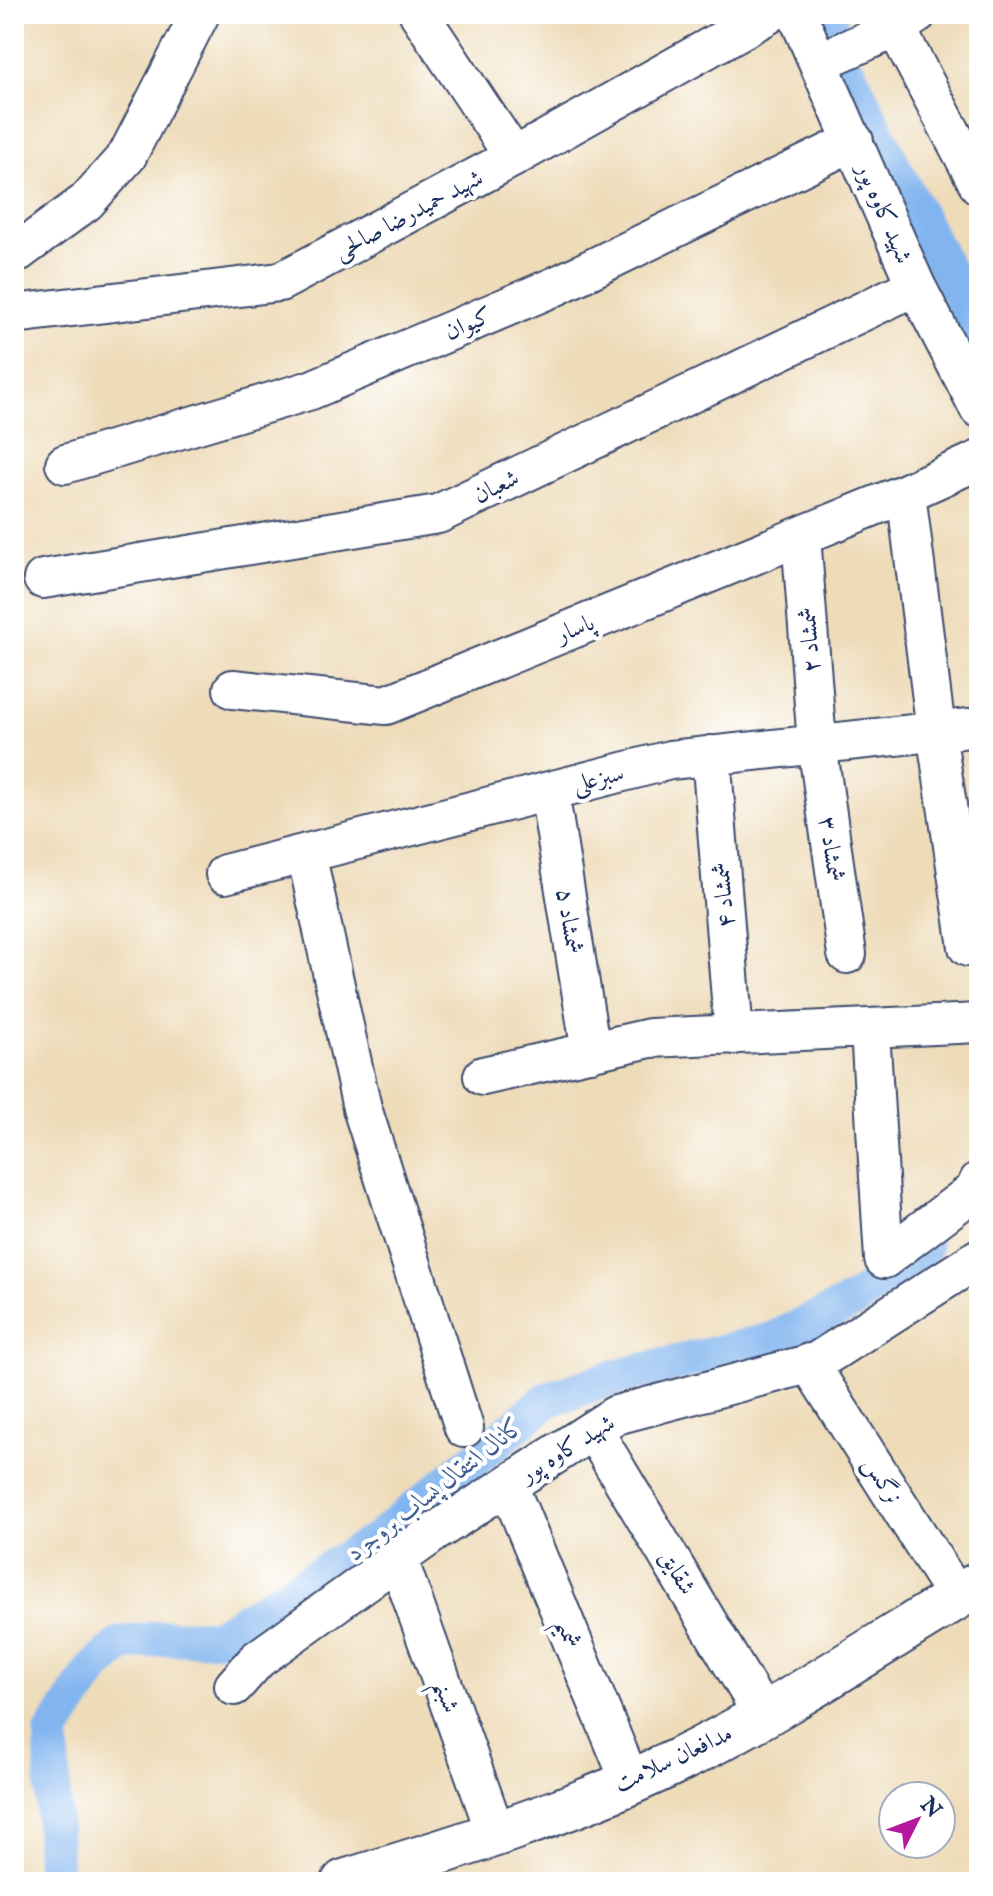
<svg xmlns="http://www.w3.org/2000/svg" width="993" height="1896" font-family="'IM FELL English',Amiri,serif">
<style>
.lines{fill:none;stroke-linecap:round;stroke-linejoin:round}
.canal{stroke:#82b5ef;stroke-width:36}
.street-casing{stroke:#3b496c;stroke-width:42}
.secondary-casing{stroke:#3b496c;stroke-width:48}
.street{stroke:#fff;stroke-width:38}
.secondary{stroke:#fff;stroke-width:44}
.labels{text-anchor:middle;stroke-width:8;stroke-linejoin:round;paint-order:stroke}
.street-label{font-size:24px;fill:#1b2f5e;stroke:#fff}
.water-label{font-size:26px;font-style:italic;fill:#3f5e91;stroke:#fff}
</style>
<rect width="100%" height="100%" fill="#fff"/>
<filter id="ink" filterUnits="userSpaceOnUse"><feTurbulence type="fractalNoise" baseFrequency=".0125" numOctaves="2"/><feDisplacementMap in="SourceGraphic" scale="16" xChannelSelector="R" yChannelSelector="G"/><feConvolveMatrix kernelMatrix="1 2 1 2 8 2 1 2 1" color-interpolation-filters="sRGB"/></filter>
<filter id="wash" filterUnits="userSpaceOnUse"><feTurbulence type="fractalNoise" baseFrequency=".006" numOctaves="4" result="noise"/><feDisplacementMap in="SourceGraphic" scale="32" xChannelSelector="R" yChannelSelector="G"/><feGaussianBlur stdDeviation="1.8" result="paint"/><feColorMatrix in="noise" values="0 0 0 0 0 0 0 0 0 0 0 0 0 0 0 0 0 1.4 0 .05"/><feComposite in="paint" operator="in"/></filter>
<g filter="url(#wash)">
<rect width="100%" height="100%" fill="#eedcb9"/>
<g class="lines">
<path class="canal" d="M827,14L833,34
M849,73L893,166L979,333
M54,1882L52,1733L93,1670L121,1644L164,1638L217,1637L378,1539L547,1400L606,1380L772,1340L854,1301L924,1248"/>
</g>
</g>
<g filter="url(#ink)">
<g class="lines">
<defs>
<path id="street" d="M419,14L514,157
M797,14L916,286L979,408
M891,14L896,28L979,185
M819,62L896,28L916,15
M14,255L86,202L127,156L200,14
M14,314L280,282L514,157L769,14
M65,464L311,390L556,286L854,141
M906,493L936,731L968,947
M801,536L817,744L847,954
M43,579L438,514L916,286
M233,689L386,705L906,493L979,460
M711,755L734,1035
M549,791L591,1052
M306,853L362,1108L464,1428
M225,874L670,760L979,727
M870,1030L884,1259
M483,1076L650,1038L979,1023
M884,1259L975,1190L979,1181
M809,1363L957,1597
M593,1430L763,1715
M508,1485L630,1781
M398,1559L496,1834
M234,1686L258,1659L435,1532L616,1415L816,1362L979,1258"/>
<path id="secondary" d="M344,1882C456,1848 569,1813 675,1762C780,1711 879,1644 979,1584"/>
</defs>
<use href="#street" class="street-casing"/>
<use href="#secondary" class="secondary-casing"/>
<use href="#street" class="street"/>
<use href="#secondary" class="secondary"/>
</g>
</g>
<g class="labels">
<g class="street-label">
<text transform="translate(885 213) rotate(67)" y="8">شهید کاوه پور</text>
<text transform="translate(408 214) rotate(-28)" y="8">شهید حمیدرضا صالحی</text>
<text transform="translate(468 323) rotate(-23)" y="8">کیوان</text>
<text transform="translate(496 486) rotate(-26)" y="8">شعبان</text>
<text transform="translate(575 628) rotate(-22)" y="8">پاسار</text>
<text transform="translate(809 640) rotate(-94)" y="8">شمشاد ۲</text>
<text transform="translate(598 778) rotate(-14)" y="8">سبزعلی</text>
<text transform="translate(832 849) rotate(82)" y="8">شمشاد ۳</text>
<text transform="translate(723 895) rotate(-95)" y="8">شمشاد ۴</text>
<text transform="translate(570 921) rotate(81)" y="8">شمشاد ۵</text>
<text transform="translate(567 1448) rotate(-32)" y="8">شهید کاوه پور</text>
<text transform="translate(883 1480) rotate(58)" y="8">نرگس</text>
<text transform="translate(678 1572) rotate(59)" y="8">شقایق</text>
<text transform="translate(569 1633) rotate(68)" y="8">شمیم</text>
<text transform="translate(447 1696) rotate(70)" y="8">شبنم</text>
<text transform="translate(673 1758) rotate(-25)" y="8">مدافعان سلامت</text>
</g>
<g class="water-label">
<text transform="translate(435 1488) rotate(-38)" y="9">کانال انتقال پساب بروجرد</text>
</g>
</g>
<rect width="993" height="1896" fill="none" stroke="#fff" stroke-width="48"/>
<g transform="translate(917 1820) rotate(48)"><circle r="38" fill="#ffffff" stroke="#a4acbf" stroke-width="2"/>
<path d="M0-6L14 30L0 20L-14 30Z" fill="#b5179e"/>
<text y="-12" font-size="22" font-weight="bold" text-anchor="middle" fill="#1b2f5e">N</text>
</g>
</svg>
